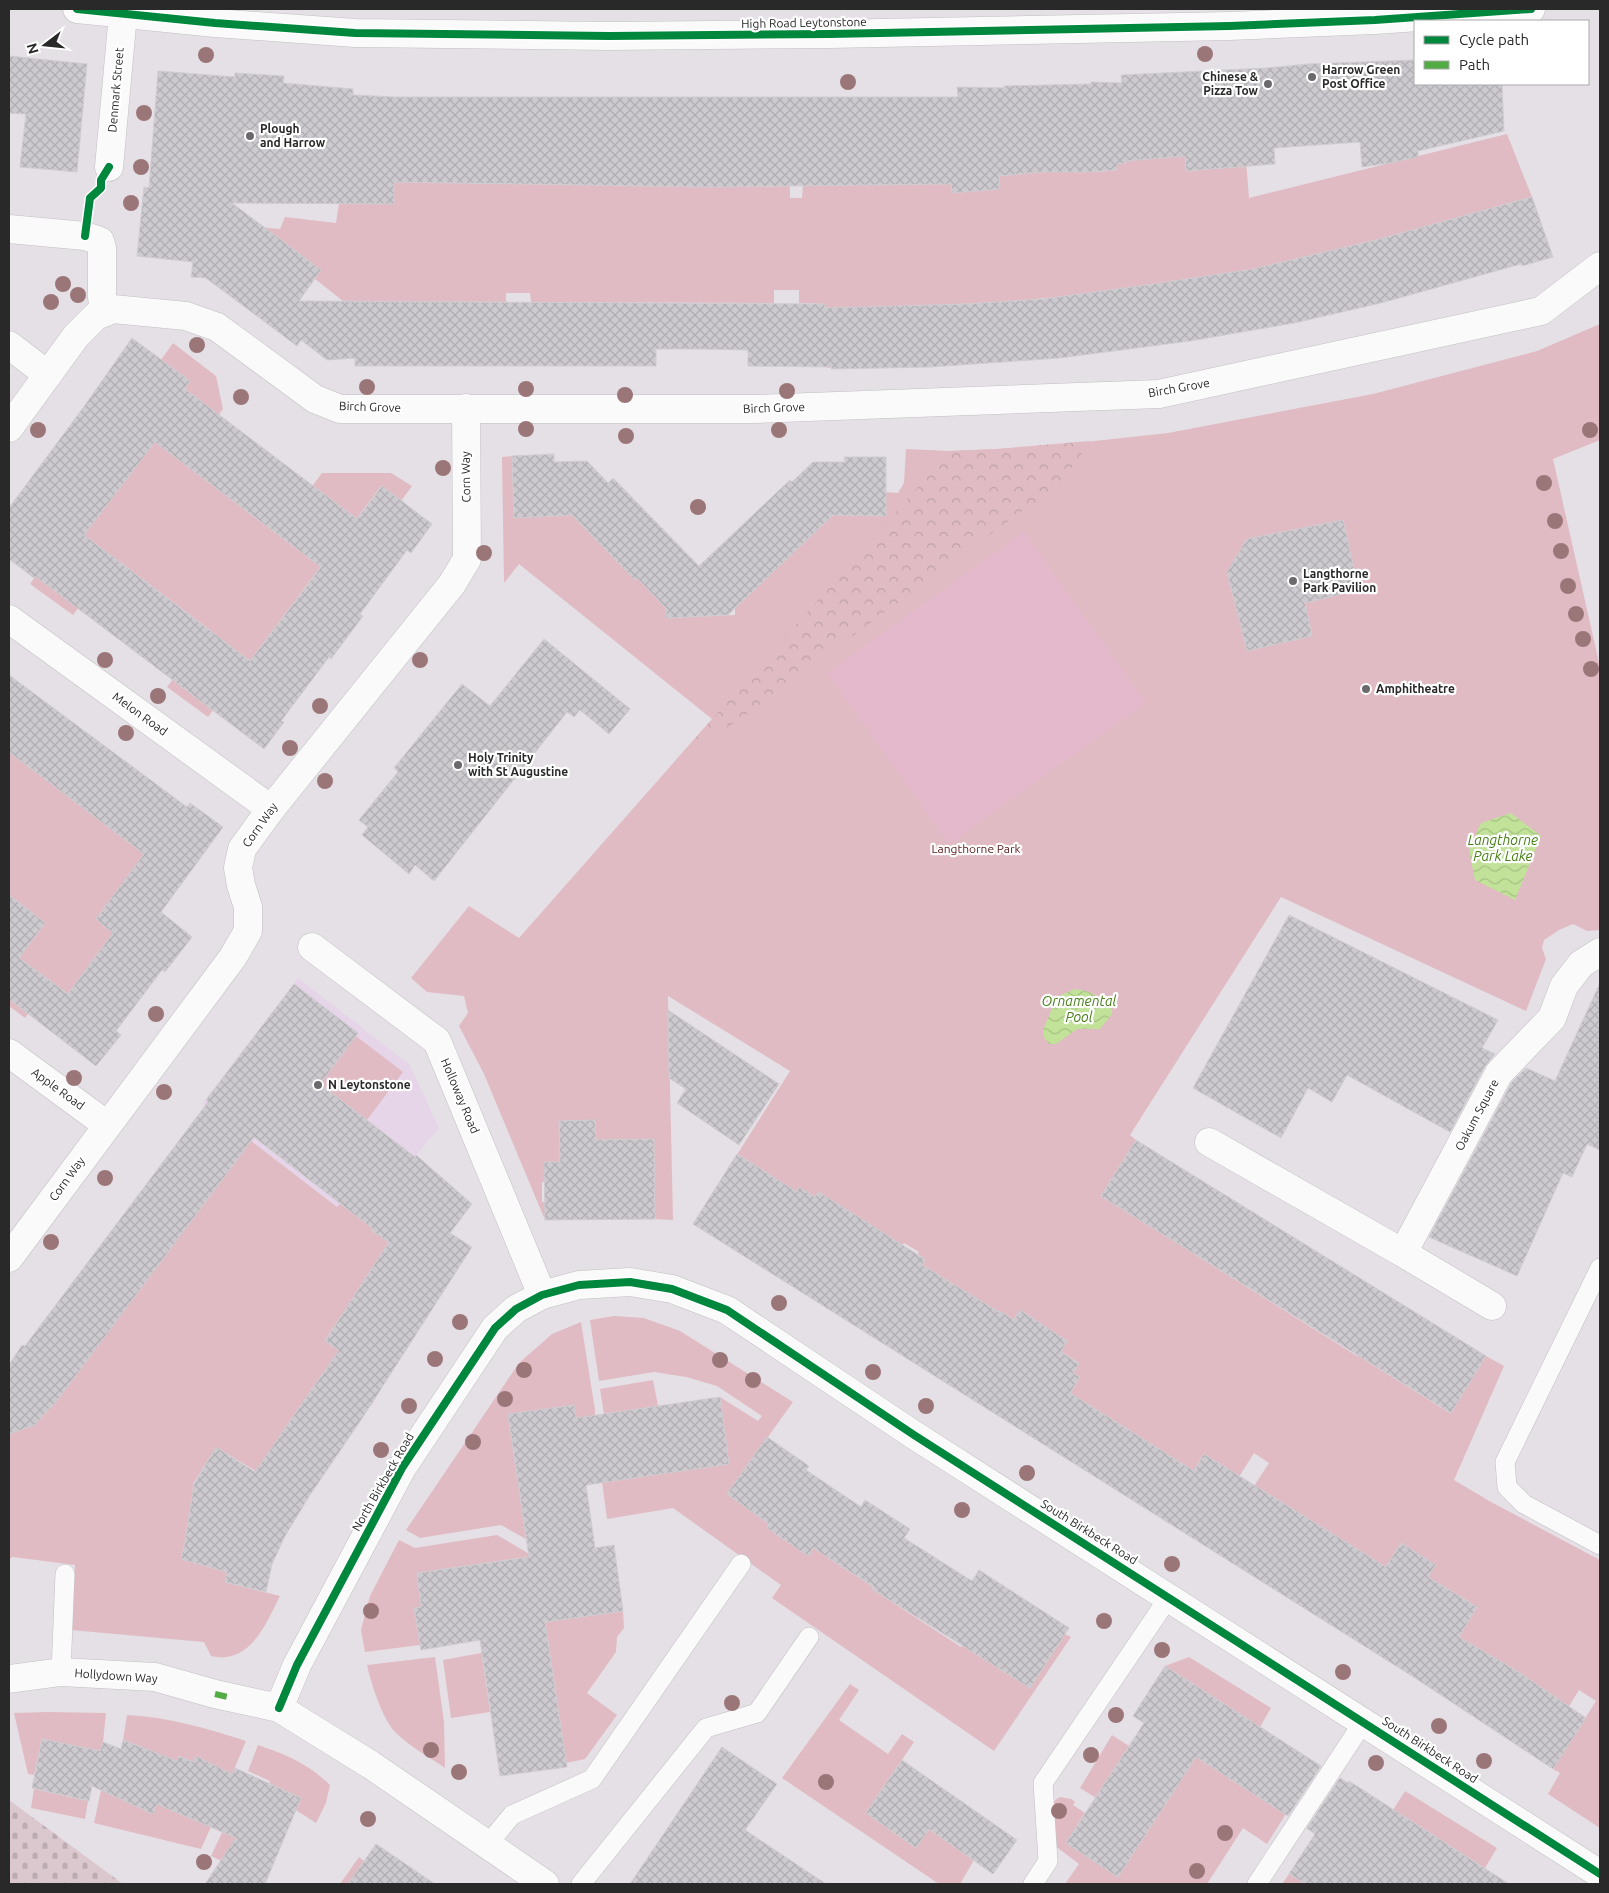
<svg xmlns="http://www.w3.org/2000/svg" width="1609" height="1893" font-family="Ubuntu,sans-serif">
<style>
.education{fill:#e6d5e8}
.green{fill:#e0bbc3}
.forest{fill:url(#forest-crowns)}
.cemetery{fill:url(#cemetery-stones)}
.pitch{fill:#e3b9cb}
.water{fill:url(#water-waves)}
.building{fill:url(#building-cross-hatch);stroke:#d0ccd1;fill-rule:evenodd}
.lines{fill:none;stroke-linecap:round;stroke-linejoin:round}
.lane-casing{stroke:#c0bfc0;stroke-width:20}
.street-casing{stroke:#c0bfc0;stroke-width:29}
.secondary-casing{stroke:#c0bfc0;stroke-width:29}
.lane{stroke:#fbfafb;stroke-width:19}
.street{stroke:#fbfafb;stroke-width:28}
.secondary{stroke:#fbfafb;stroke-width:28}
.quiet{stroke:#53ab44;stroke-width:6;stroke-dasharray:12 6;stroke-linecap:butt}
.cycleway-casing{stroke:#fff;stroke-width:11}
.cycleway{stroke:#00873e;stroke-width:8}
.tree{fill:#9b7679}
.poi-dot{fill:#6b696b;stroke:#fff;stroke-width:2}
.labels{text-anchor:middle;stroke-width:4.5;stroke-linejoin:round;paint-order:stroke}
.street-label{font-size:12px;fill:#292929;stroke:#fff}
.poi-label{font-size:12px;font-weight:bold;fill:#292929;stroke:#fff;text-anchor:start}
.park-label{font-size:12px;fill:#5e2020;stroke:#fff}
.water-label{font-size:14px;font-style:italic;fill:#488018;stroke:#fff}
</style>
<defs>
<pattern id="forest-crowns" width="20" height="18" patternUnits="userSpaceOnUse" patternTransform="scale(1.25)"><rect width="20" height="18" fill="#e0bbc3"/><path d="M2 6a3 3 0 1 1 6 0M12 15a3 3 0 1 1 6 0" fill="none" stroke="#c0a1a8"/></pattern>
<pattern id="cemetery-stones" width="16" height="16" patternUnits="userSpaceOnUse" patternTransform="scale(1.25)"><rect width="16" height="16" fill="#dbc8cf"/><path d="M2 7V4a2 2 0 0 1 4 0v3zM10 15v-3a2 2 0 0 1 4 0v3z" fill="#bcacb2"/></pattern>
<pattern id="water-waves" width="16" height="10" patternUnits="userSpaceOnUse" patternTransform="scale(1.25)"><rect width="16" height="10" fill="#c1e298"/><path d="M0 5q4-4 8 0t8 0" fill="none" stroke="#a6c283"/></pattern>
<pattern id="building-cross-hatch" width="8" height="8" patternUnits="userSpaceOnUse" patternTransform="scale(1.25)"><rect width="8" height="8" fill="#cdcacf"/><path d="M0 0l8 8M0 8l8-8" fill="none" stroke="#b0aeb2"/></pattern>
</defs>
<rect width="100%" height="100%" fill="#e5e0e6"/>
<path class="education" d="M298,978L410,1065L439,1128L390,1186L372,1171L337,1208L202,1104Z"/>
<path class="green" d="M997,132L1096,172L1117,170V164L1126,163V160L1185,156L1186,170L1244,136L1249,198L1507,134L1532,197L1405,233L1251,270L1095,293L1017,301L942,305L830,308L831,368L825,367V304L799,303V290H774V303L531,302L530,293H506V302L343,301L315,279L321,270L301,255L228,224L280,229L285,217L336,223L339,203L394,204V182L709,187V144L729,186L774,187V145L789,144L790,198H802L803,185H890V142L911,184H951L952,193L1000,188Z
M1600,324V440L1553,459L1600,667V930L1587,931L1573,924L1559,930L1544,940L1542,948L1546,959L1526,1011L1281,897L1130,1135L1136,1140L1101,1196L1184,1247L1219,1192L1229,1197L1194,1254L1357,1356L1393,1299L1402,1305L1368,1362L1450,1413L1486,1356L1504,1366L1454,1480L1491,1502L1600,1560V1828L1548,1794L1560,1773L1553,1769L1596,1701L1579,1690L1558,1724L1453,1646L1477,1607L1462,1597L1421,1590L1435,1565L1401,1543L1369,1594L1254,1486L1269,1463L1254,1453L1223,1502L1221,1465L1204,1454L1188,1480L1186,1466L1170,1456L1165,1465L1162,1451L1070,1393L1080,1377L1073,1373L1079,1363L1061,1352L1067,1341L1052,1331L1038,1354L1036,1321L1020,1310L1014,1320L1000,1311L979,1345L920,1270L926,1260L918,1254L919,1252L904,1243L878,1285L819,1192L815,1197L799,1188L779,1221L719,1183L790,1071L668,996L673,1220L655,1219L654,1139H617V1161H596L595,1120L559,1121L560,1162H545V1182H542V1202H545V1220L484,1074L459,1026L468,1013L464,996L427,992L411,978L469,906L519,938L712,719L519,564L504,583L502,457L512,456L514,518L556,516L580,510L574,517L635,580L637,578L666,608V618L735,615V608L827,520L820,511L846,515H886V492L898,493L904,483L906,449L950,451L997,449L1067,444L1168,433L1373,394L1537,351Z
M173,343L216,376L223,409L183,463L277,534L322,473H391L412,486L401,501L381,486L208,717L167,687L210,630L116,559L73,615L30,584L52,553L174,404L190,382L161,360Z
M9,752L149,857L122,884L96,919L114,933L68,994L52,982L25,1018L9,1006V972L45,923L9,896Z
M356,1036L403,1072L367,1120L320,1084Z
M251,1141L337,1207L372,1171L380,1219L372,1231L412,1257L375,1264L356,1292L378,1306L365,1327L343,1313L325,1340L346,1354L379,1392L371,1406L323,1373L279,1437L269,1479L216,1447L193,1484L248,1515L185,1542L181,1559L227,1572L225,1582L280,1596C268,1619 256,1652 227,1657C223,1658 216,1657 211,1656L204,1642L71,1630L75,1565L13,1557L9,1559V1434L19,1430L157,1266Z
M614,1316L644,1318L680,1331L793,1402L727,1494L769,1524L767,1528L808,1556L848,1498L861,1507L828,1558L873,1587L872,1589L961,1647L966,1639L1008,1674L1030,1688L1065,1634L1071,1637L994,1751L772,1598L781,1585L673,1508L607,1519L602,1482L720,1397L758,1421L762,1416L717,1386L686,1377L654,1372L599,1381L590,1320Z
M581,1322L595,1410V1422L509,1415L526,1539L501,1525L420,1538L406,1530L519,1363L552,1334Z
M653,1380L658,1406L604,1414L600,1389Z
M497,1535L533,1556L417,1573L421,1607L414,1608L420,1645L365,1652L361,1630L370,1596L399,1540L415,1548Z
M623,1611L624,1628L617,1637L616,1652L587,1693L617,1715L585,1759L566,1763L548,1640L513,1644L511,1627Z
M492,1651L482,1656L490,1712L451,1718L443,1660Z
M435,1657L444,1722L445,1768C429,1757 409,1746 395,1732C382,1718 371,1683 367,1665Z
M1189,1657L1271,1708L1260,1727L1165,1666Z
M850,1684L859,1690L839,1720L888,1754L902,1734L914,1742L866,1813L916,1848L929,1829L974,1860L960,1884H939L782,1778Z
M48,1712L106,1713L103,1742L100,1751L42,1739L34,1775L28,1774L14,1713Z
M127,1715C168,1717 206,1728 246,1741L230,1779L196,1756L193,1762L179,1756L174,1768L142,1747L123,1740Z
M1112,1735L1129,1746L1096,1798L1080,1788Z
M258,1745C287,1755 307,1763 330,1785L326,1803L316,1823L296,1810L301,1798L269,1783L270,1781L248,1771Z
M1177,1745L1302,1788L1267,1844L1243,1828L1207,1884H1065L1079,1864L1050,1842C1050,1826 1044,1805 1060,1797L1071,1799L1075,1802L1073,1805L1085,1813L1066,1843L1118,1877L1184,1775Z
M34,1789L88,1801L85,1819L31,1808Z
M101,1790L153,1813L157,1804L211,1827L201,1849L94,1823Z
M1405,1791L1497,1848L1485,1868L1393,1810Z
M226,1824L280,1849L264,1881L211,1856Z
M359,1857L364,1861L348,1884H340Z
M1289,1874L1306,1884H1282Z"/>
<path class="forest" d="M1090,441L1045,508L1022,511L742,718L675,761L950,451L997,449Z"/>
<path class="cemetery" d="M9,1800L123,1884H9Z"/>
<path class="pitch" d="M1024,532L1146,703L949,844L827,673Z"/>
<path class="water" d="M1511,813L1541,836L1515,900L1475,880L1469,850L1481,823Z
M1075,989C1090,991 1100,996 1112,1007V1014L1100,1029H1077L1056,1044H1049L1044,1037L1043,1030L1053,1006L1061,995Z"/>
<path class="building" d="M9,56L87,64L77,172L20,167L26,114L9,113Z
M1415,60V84H1502L1504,131L1418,151V157L1390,163L1362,167L1360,142L1274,148L1275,164L1186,171L1185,156L1126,161V163L1117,164V170L1085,172H1040L999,176L1000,189L952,193L951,184L709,187L394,182V204L232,203L321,270L299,301L825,304V308L966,304L1043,299L1147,285L1253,269L1376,240L1532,197L1553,257L1522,266L1521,264L1381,303L1294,323L1190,341L1060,358L931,367L831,369L832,367L748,366V350L701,349H656V366H355V358L327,360L301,340L297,346L206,278L191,277L193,262L137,256L144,187L149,188L158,71L235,77V73L284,76L283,83L353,89V95L394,97H958L957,87L1004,88V86L1091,84V82L1122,83L1121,75L1267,68L1308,64Z
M132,338L190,381L185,389L357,519L382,486L432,524L411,553L407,550L360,614L363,616L331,659L329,657L281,721L284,722L264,749L35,576L34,578L9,559V508L83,408ZM155,442L321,567L250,661L84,535Z
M554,454V462L587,461L608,483L613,478L699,566L790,480L792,482L813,462H845L844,457H886V516L833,515L728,615L666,618V608L637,578L635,580L572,515L514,518L512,456Z
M1343,520L1359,590L1305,603L1312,636L1247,651L1227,572L1247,539Z
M544,639L630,709L609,734L580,710L574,717L567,712L434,881L415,865L409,874L362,835L368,827L359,820L398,772L394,768L462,684L490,706Z
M9,675L187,807L190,803L223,827L161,912L192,937L165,972L162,970L116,1031L121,1035L96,1066L9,999V895L45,923L19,958L68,994L113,933L96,919L144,854L9,752Z
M1289,915L1498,1020L1482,1048L1495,1054L1485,1066L1450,1132L1347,1075L1332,1102L1308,1088L1281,1138L1193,1088Z
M1600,983V1150L1587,1144L1572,1177L1563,1173L1517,1276L1429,1237L1512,1082L1526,1068L1555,1081Z
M294,984L358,1033L320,1084L415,1157L416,1155L472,1204L450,1233L472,1247L363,1417L310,1495L285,1536L272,1564L266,1592L225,1582L227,1572L181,1559L185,1542L194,1484L216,1447L255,1472L339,1350L325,1341L389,1242L372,1231L373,1229L254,1137L53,1406L50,1408L35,1425L9,1434V1365L22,1345L25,1346L208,1102L206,1100Z
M668,1010L779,1084L739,1145L677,1103L686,1089L669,1078Z
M595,1120L596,1140L654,1139L655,1219L545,1220L544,1162H560L559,1121Z
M1136,1140L1486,1356L1451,1413L1101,1196Z
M737,1154L797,1192L799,1187L815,1197L819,1192L926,1260L922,1265L999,1312L1000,1311L1014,1320L1020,1310L1067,1341L1061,1352L1079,1364L1073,1373L1080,1377L1070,1393L1194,1471L1204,1454L1386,1567L1401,1543L1436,1565L1428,1577L1477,1607L1459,1637L1517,1671L1586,1718L1553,1769L1412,1676L693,1224Z
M720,1397L729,1464L586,1485L595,1548L614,1545L623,1611L545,1622L567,1767L500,1776L480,1640L421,1650L414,1608L421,1607L417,1573L529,1557L508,1414L574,1405L576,1418Z
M767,1437L809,1466L806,1470L861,1507L865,1500L910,1529L904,1538L972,1581L979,1570L1069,1628L1030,1688L872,1589L874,1587L813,1548L808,1556L767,1528L769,1524L727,1494Z
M1165,1666L1321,1766L1288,1816L1196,1757L1118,1877L1066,1843L1144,1723L1133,1716Z
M42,1739L100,1751L103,1742L121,1749L123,1740L177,1761L179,1756L193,1762L196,1756L232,1774L235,1768L301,1798L265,1884H205L236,1838L157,1804L153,1814L92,1786L89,1801L32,1788Z
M722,1747L777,1784L745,1830L826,1884H630Z
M902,1760L1017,1840L993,1874L929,1829L916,1848L866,1813Z
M1340,1778L1348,1783L1349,1781L1509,1884H1306L1289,1874L1315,1834L1307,1828Z
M376,1844L435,1884H348Z"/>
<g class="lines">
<defs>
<path id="lane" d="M1600,1268L1505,1462L1507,1487L1524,1504L1600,1545
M61,1672L65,1574
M488,1844L512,1815L592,1779L741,1564
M581,1884L706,1728L757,1713L809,1637
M1033,1884L1048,1861L1043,1783L1169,1597
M1257,1884L1364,1721"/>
<path id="street" d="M109,167L123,14
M9,229L85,236L100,241L102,248V297L104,312
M9,345L48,375
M9,428L76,336L96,316L113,309L186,316L217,327L315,399L340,409H755L1159,394L1541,311L1600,266
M9,619L271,809
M312,947L437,1041L542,1295
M9,1053L107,1125
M1209,1142L1403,1253L1499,1073L1552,1018L1564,986L1581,964L1600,952
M1403,1253L1492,1306
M9,1258L233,957L248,931V907L241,885L238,868L242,849L271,809L452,584L467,559L466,408
M9,1679L61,1672L155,1677L215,1694L279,1708L371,1765L545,1884
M279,1708L297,1665L402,1468L495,1328L516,1309L542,1295L579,1285L630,1282L672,1289L727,1310L914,1435L1600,1874"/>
<path id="secondary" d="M77,9L215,23L355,33L609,36L830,34L1230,26L1375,20L1531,9"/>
</defs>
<use href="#lane" class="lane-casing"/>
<use href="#street" class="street-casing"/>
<use href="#secondary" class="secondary-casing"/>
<use href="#lane" class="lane"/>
<use href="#street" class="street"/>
<use href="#secondary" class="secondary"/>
<path class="quiet" d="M215,1694L232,1698"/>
<defs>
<path id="cycleway" d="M77,9L215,23L355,33L609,36L830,34L1230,26L1375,20L1531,9
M85,236L90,198L101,188V180L109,167
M279,1708L297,1665L402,1468L495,1328L516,1309L542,1295L579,1285L630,1282L672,1289L727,1310L914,1435L1600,1874"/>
</defs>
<use href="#cycleway" class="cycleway-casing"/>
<use href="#cycleway" class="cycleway"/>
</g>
<g class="tree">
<circle cx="1205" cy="54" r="8"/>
<circle cx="206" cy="55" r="8"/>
<circle cx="848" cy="82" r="8"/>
<circle cx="144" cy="113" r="8"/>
<circle cx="141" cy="167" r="8"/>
<circle cx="131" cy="203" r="8"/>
<circle cx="63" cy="284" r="8"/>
<circle cx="78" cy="295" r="8"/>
<circle cx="51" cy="302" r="8"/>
<circle cx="197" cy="345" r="8"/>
<circle cx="367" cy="387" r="8"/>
<circle cx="526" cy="389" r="8"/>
<circle cx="787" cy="391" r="8"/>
<circle cx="625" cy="395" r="8"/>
<circle cx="241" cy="397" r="8"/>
<circle cx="526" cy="429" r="8"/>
<circle cx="38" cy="430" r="8"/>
<circle cx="779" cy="430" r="8"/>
<circle cx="1590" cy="430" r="8"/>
<circle cx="626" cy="436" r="8"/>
<circle cx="443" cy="468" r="8"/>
<circle cx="1544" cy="483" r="8"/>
<circle cx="698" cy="507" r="8"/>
<circle cx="1555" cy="521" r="8"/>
<circle cx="1561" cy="551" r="8"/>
<circle cx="484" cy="553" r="8"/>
<circle cx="1568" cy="586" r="8"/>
<circle cx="1576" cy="614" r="8"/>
<circle cx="1583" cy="639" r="8"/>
<circle cx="105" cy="660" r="8"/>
<circle cx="420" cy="660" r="8"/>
<circle cx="1591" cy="669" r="8"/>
<circle cx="158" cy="696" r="8"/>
<circle cx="320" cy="706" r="8"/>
<circle cx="126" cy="733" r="8"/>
<circle cx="290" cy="748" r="8"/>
<circle cx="325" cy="781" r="8"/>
<circle cx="156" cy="1014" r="8"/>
<circle cx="74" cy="1078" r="8"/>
<circle cx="164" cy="1092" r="8"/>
<circle cx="105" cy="1178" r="8"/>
<circle cx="51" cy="1242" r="8"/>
<circle cx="779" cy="1303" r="8"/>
<circle cx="460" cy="1322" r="8"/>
<circle cx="435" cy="1359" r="8"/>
<circle cx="720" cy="1360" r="8"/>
<circle cx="524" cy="1370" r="8"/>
<circle cx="873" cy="1372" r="8"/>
<circle cx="753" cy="1380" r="8"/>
<circle cx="505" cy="1399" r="8"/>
<circle cx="409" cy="1406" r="8"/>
<circle cx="926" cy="1406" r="8"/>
<circle cx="473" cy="1442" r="8"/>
<circle cx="381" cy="1450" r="8"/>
<circle cx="1027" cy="1473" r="8"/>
<circle cx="962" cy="1510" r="8"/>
<circle cx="1172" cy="1564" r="8"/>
<circle cx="371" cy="1611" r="8"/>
<circle cx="1104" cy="1621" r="8"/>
<circle cx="1162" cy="1650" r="8"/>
<circle cx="1343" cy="1672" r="8"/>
<circle cx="732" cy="1703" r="8"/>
<circle cx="1116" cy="1715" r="8"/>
<circle cx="1439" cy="1726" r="8"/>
<circle cx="431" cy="1750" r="8"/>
<circle cx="1091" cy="1755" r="8"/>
<circle cx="1484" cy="1761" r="8"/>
<circle cx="1376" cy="1763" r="8"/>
<circle cx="459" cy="1772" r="8"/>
<circle cx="826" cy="1782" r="8"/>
<circle cx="1059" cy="1811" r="8"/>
<circle cx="368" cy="1819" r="8"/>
<circle cx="1225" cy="1833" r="8"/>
<circle cx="204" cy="1862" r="8"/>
<circle cx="1197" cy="1871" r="8"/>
</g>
<g class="poi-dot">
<circle cx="1312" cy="77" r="5"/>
<circle cx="1268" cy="84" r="5"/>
<circle cx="250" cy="136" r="5"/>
<circle cx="1293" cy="581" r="5"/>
<circle cx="1366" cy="689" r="5"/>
<circle cx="458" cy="765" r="5"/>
<circle cx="318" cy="1085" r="5"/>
</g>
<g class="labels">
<g class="street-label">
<text transform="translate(804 23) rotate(-1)" y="4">High Road Leytonstone</text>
<text transform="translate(116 90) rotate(-85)" y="4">Denmark Street</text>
<text transform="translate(1179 388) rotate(-10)" y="4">Birch Grove</text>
<text transform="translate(370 407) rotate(2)" y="4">Birch Grove</text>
<text transform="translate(774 408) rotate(-2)" y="4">Birch Grove</text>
<text transform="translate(466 477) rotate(-91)" y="4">Corn Way</text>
<text transform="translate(140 714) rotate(36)" y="4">Melon Road</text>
<text transform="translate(260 825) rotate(-55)" y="4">Corn Way</text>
<text transform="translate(58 1089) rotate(36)" y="4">Apple Road</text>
<text transform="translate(460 1096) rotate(67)" y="4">Holloway Road</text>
<text transform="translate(1477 1115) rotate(-62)" y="4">Oakum Square</text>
<text transform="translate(67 1179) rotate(-54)" y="4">Corn Way</text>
<text transform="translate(383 1482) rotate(-60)" y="4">North Birkbeck Road</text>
<text transform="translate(1089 1532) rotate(32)" y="4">South Birkbeck Road</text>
<text transform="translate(116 1676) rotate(4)" y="4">Hollydown Way</text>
<text transform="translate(1430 1750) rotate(33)" y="4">South Birkbeck Road</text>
</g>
<g class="poi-label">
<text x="1322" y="74">Harrow Green<tspan x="1322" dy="14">Post Office</tspan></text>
<text x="1258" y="81" text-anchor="end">Chinese &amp;<tspan x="1258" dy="14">Pizza Tow</tspan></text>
<text x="260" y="133">Plough<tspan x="260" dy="14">and Harrow</tspan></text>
<text x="1303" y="578">Langthorne<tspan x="1303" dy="14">Park Pavilion</tspan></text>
<text x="1376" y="693">Amphitheatre</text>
<text x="468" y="762">Holy Trinity<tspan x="468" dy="14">with St Augustine</tspan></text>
<text x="328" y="1089">N Leytonstone</text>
</g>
<g class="park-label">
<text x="976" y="853">Langthorne Park</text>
</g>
<g class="water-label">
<text x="1503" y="845">Langthorne<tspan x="1503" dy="16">Park Lake</tspan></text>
<text x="1079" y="1006">Ornamental<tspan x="1079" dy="16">Pool</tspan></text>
</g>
</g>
<rect width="1609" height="1893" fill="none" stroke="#292929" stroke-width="20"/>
<rect x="1414" y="20" width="175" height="65" fill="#ffffff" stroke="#a9a9a9"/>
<rect x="1424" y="36" width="25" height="8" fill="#00873e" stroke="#a9a9a9"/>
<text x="1459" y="45" font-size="15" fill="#292929">Cycle path</text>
<rect x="1424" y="61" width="25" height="8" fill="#53ab44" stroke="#a9a9a9"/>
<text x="1459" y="70" font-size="15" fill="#292929">Path</text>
<g transform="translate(45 45) rotate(254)" stroke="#ffffff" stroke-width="4" paint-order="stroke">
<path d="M0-4L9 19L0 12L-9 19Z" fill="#292929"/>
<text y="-8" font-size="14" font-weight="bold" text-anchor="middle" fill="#292929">N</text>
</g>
</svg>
